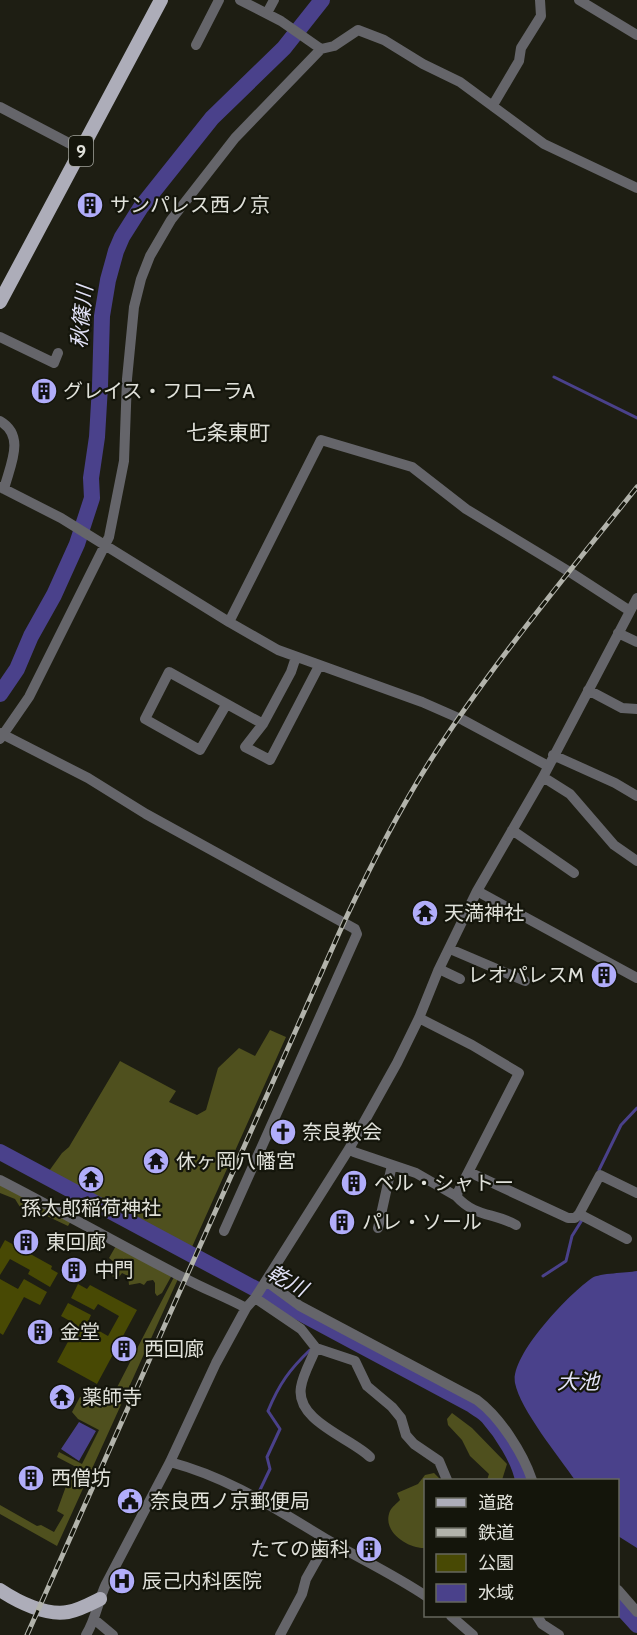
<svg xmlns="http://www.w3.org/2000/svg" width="637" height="1635" font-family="Cabin,'Noto Sans JP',sans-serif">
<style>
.green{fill:#484904}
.forest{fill:#4f501e}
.water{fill:#4a418b}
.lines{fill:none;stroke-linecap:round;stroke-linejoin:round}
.stream{stroke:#4a418b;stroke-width:3}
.river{stroke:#4a418b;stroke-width:16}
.minor{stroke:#65656a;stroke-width:10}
.major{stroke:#adadb9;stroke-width:14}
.rail-casing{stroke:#b2b3ab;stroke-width:5}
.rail{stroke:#14150b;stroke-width:3;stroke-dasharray:9;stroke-linecap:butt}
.labels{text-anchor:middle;stroke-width:4.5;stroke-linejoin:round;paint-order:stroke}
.shield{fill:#14150b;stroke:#a3a49c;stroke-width:1.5}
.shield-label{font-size:18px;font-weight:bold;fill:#e0e1da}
.poi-label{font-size:20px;fill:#e0e1da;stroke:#14150b;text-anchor:start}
.water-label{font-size:21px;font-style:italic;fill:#e2e2f8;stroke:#14150b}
.neighbourhood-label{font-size:21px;fill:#e0e1da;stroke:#14150b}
</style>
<rect width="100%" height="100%" fill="#1e1e13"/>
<path class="green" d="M5,1240L52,1266L51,1269L58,1273L50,1287L28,1274L30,1270L10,1259L0,1275V1249Z
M0,1279L18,1289L24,1279L47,1292L40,1305L24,1297L3,1335L0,1333Z
M78,1284L87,1289L90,1285L137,1310L97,1384L57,1362L77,1325L61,1316L68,1303L91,1315L87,1324L108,1336L119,1316L98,1304L94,1310L71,1298Z"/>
<path class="forest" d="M270,1030L286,1037L192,1247L49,1171L62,1153L69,1147L120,1061L176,1091L169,1102L197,1115L206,1110L218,1068L239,1048L255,1056Z
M0,1184L72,1219L68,1226L32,1209L24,1210L20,1207L15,1199L0,1193Z
M117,1244L172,1275L162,1293L157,1296L155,1293V1283L153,1280L147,1281L144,1285L140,1283L129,1285L128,1276L122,1273L119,1277H113L111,1271L114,1262L109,1258Z
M174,1277L178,1279L57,1546L0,1514V1505L37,1526L41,1525L54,1532L64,1515L57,1511L69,1478L72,1479L78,1468L57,1457L59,1452L82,1464L99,1430L78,1419L72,1412L80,1397L89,1394L107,1403L111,1399Z
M452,1413L472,1428L507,1464L502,1480H487L489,1474L470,1456L462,1440L448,1425L447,1419Z
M434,1473L441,1480H426L425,1548C409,1549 381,1532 390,1511C392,1507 397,1503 400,1500L397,1493L418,1484L425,1475Z"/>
<path class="water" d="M637,1271V1548L618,1536V1480H575C559,1457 520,1409 515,1383C510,1355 570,1293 592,1278C600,1273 626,1273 637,1271Z
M79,1422L96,1431L79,1461L61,1449Z"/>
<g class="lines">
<path class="stream" d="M554,377L637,418
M599,1170L621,1125L637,1108
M543,1276L566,1261L572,1236L582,1220
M277,1503L259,1492L270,1469L267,1457L280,1429L268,1411C279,1384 290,1369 310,1350"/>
<path class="river" d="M0,694L17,669L31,636L54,595L77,544L92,498L91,478L97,437L100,386L102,316L108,280L116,251L122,237L141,207L212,118L284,48L322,0
M0,1152L472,1405C477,1409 484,1412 488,1417C502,1433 519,1459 523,1480
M618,1604L637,1625"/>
<path class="minor" d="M240,0L281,21L321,49L334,46L358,30L384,40L423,64L460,82L544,144L637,188
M579,0L637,35
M267,13L274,0
M196,45L219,0
M493,105L519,61L521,48L541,16L540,0
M0,107L82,150
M0,337L54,363L58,353
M0,421C26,436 10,465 4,489
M0,487L61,518L229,622L278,650L422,702L463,720L548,766
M229,622L321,440L412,467L466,509L573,574L630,611
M618,633L637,642
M588,690L622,708L637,709
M226,705L200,750L145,719L169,672L263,724L291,672L296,657
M263,724L245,747L270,760L319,666
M0,733L88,778L146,814L355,929L357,934L224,1231
M0,739L29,697L109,537L124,461L127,379L134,307L141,279L150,256L171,220L235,138L321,49
M553,755L615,783L637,796
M543,777L570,794L614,845L637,861
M512,830L574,873
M477,891L637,978
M450,949L525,981
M439,969L460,979
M349,1149L354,1152L416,1173L456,1196L519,1073L472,1045L419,1018
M469,1172L568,1218H575L579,1214L600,1175L637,1193
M0,1180C62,1212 122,1246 184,1278C204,1289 226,1297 246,1308
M456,1196C476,1218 493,1212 516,1225
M579,1214L627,1239
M378,1228L392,1165
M266,1281L300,1306L477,1400C500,1417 523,1453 532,1480
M255,1298L301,1329L316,1348L355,1361L367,1386L392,1407L401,1418L406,1435L414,1444L439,1461L447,1480
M316,1348C311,1361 303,1374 301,1387C295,1421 351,1438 370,1457
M170,1462C230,1478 274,1508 326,1539C359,1558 393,1574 426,1596
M618,1590L637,1612
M451,1616L473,1635
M537,1616L542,1624L559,1635
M95,1620L113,1635
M86,1635C96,1619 98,1601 106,1584L170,1462L216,1363L246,1308L255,1298L349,1149L397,1063L419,1018L438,971L477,891L543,777L637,598
M280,1635L302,1594L306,1579L328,1540"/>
<path class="major" d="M0,302L161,0
M0,1590C18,1602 46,1616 68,1612C79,1610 90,1604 100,1599"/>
<defs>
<path id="rail" d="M27,1635L344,922C370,867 398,812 430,761C492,664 566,576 637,487"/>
</defs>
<use href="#rail" class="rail-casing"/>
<use href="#rail" class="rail"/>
</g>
<defs>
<symbol id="building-disc" viewBox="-11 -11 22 22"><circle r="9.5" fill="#b1adfa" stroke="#14150b"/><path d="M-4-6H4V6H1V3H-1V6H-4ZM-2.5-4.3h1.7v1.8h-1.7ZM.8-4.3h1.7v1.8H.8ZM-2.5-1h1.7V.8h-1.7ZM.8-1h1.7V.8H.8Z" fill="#111"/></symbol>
<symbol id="temple-disc" viewBox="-11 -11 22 22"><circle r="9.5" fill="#b1adfa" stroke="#14150b"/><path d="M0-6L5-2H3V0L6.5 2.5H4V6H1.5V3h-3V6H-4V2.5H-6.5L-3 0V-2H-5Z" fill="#111"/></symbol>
<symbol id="church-disc" viewBox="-11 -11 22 22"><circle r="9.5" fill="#b1adfa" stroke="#14150b"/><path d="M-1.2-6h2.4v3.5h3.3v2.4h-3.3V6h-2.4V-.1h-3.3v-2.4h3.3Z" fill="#111"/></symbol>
<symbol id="civic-disc" viewBox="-11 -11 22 22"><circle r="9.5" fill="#b1adfa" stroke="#14150b"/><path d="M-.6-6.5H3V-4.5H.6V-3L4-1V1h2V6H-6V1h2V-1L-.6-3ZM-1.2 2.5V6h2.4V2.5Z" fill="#111"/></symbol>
<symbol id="hospital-disc" viewBox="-11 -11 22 22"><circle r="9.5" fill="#b1adfa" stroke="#14150b"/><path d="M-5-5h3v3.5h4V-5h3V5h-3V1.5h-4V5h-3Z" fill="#111"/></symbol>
</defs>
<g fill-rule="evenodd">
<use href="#building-disc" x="75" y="190" width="30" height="30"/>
<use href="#building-disc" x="29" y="376" width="30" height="30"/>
<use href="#temple-disc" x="410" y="898" width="30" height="30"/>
<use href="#building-disc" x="589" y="960" width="30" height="30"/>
<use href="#church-disc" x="268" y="1117" width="30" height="30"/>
<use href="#temple-disc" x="141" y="1146" width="30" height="30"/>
<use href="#temple-disc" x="76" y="1164" width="30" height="30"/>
<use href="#building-disc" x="339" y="1168" width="30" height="30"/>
<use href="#building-disc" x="327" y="1207" width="30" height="30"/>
<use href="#building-disc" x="11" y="1227" width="30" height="30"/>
<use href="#building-disc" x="59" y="1255" width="30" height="30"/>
<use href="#building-disc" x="25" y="1317" width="30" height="30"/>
<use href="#building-disc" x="109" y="1334" width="30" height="30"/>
<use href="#temple-disc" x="47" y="1382" width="30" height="30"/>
<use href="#building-disc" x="16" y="1463" width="30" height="30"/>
<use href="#civic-disc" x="115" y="1486" width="30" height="30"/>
<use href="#building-disc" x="354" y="1534" width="30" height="30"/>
<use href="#hospital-disc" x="107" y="1566" width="30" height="30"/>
</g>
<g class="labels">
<rect class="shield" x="69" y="136" width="24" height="30" rx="4.5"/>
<g class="shield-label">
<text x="81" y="157">9</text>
</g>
<g class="poi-label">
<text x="110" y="212">サンパレス西ノ京</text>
<text x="63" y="398">グレイス・フローラA</text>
<text x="444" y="920">天満神社</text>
<text x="584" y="982" text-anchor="end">レオパレスM</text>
<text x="302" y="1139">奈良教会</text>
<text x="176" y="1168">休ヶ岡八幡宮</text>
<text x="374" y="1190">ベル・シャトー</text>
<text x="91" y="1215" text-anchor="middle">孫太郎稲荷神社</text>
<text x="362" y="1229">パレ・ソール</text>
<text x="46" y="1249">東回廊</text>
<text x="94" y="1277">中門</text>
<text x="60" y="1339">金堂</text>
<text x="144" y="1356">西回廊</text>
<text x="82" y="1404">薬師寺</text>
<text x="51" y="1485">西僧坊</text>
<text x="150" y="1508">奈良西ノ京郵便局</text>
<text x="350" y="1556" text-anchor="end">たての歯科</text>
<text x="142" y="1588">辰己内科医院</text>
</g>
<g class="water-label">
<text transform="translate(82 317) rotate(-84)" y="7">秋篠川</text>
<text transform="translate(287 1281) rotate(28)" y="7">乾川</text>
<text x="578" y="1389">大池</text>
</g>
<g class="neighbourhood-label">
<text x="228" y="440">七条東町</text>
</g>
</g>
<rect x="424" y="1479" width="195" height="138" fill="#14150b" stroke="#66675e" stroke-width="1.5"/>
<rect x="436" y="1498" width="30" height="9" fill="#adadb9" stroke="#66675e" stroke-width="1.5"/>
<text x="478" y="1509" font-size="18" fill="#e0e1da">道路</text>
<rect x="436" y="1528" width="30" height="9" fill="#b2b3ab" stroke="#66675e" stroke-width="1.5"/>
<text x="478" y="1539" font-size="18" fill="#e0e1da">鉄道</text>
<rect x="436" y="1554" width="30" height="18" fill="#484904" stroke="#66675e" stroke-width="1.5"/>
<text x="478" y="1569" font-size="18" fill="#e0e1da">公園</text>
<rect x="436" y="1584" width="30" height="18" fill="#4a418b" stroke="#66675e" stroke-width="1.5"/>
<text x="478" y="1599" font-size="18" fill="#e0e1da">水域</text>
</svg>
